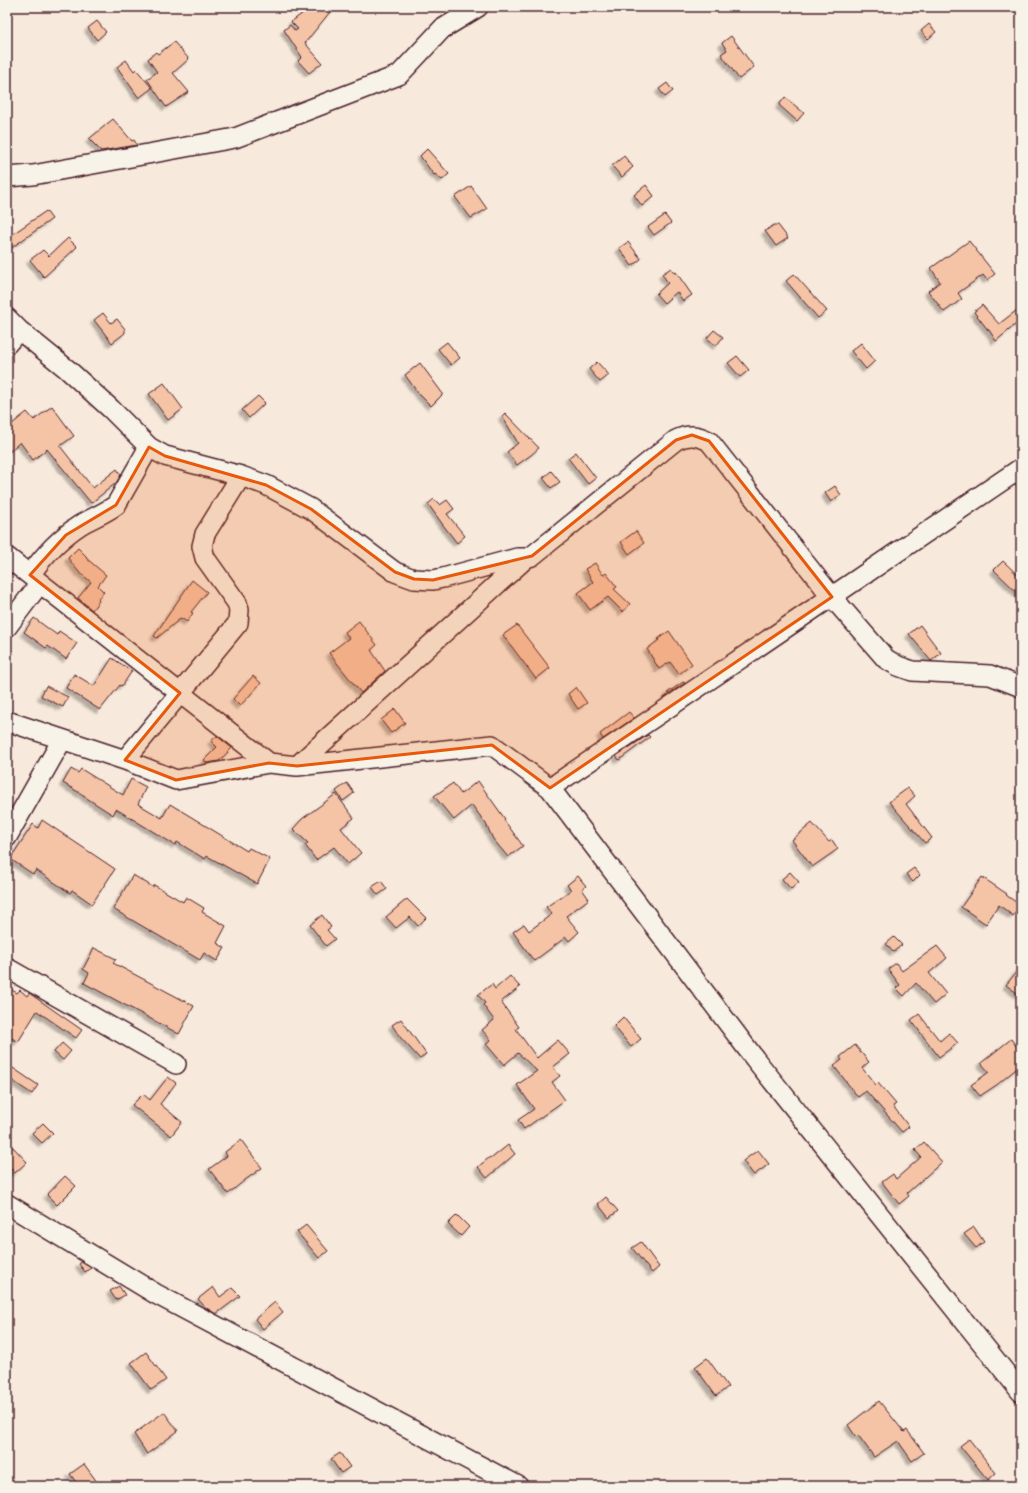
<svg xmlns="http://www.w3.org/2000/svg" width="1028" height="1493" font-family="'Comic Neue',sans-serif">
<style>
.building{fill:#f5c3a5;stroke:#4a1f2b;filter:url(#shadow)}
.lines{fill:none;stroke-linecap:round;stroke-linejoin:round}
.minor-casing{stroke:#4a1f2b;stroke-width:22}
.minor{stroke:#f7f3e8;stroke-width:19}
.marked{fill:#e8590c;fill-opacity:0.2;stroke:#e8590c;stroke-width:3;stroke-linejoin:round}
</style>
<defs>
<filter id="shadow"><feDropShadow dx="-3.5" dy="3.5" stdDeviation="1" flood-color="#0004"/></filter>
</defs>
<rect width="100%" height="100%" fill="#f7e9db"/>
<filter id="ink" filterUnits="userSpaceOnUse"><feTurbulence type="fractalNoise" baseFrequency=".025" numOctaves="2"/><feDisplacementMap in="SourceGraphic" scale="8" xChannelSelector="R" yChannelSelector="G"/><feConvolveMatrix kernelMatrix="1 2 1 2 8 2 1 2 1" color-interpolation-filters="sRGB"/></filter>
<g filter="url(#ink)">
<path class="building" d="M311,7H334L305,43L322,63L309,73L298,61L302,57L284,30L290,25L295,31L298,29L291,22Z
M97,21L106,32L97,40L88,28Z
M929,24L936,32L928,39L921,31Z
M731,36L754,67L739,79L721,54L727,50L722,43Z
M174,42L189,59L173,73L189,92L166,107L147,79L157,72L148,59L156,52L158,54Z
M126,60L134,71L136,69L152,88L139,98L117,67Z
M667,83L673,91L665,97L659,89Z
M785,97L804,113L797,121L779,105Z
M113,119L132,141L134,140L137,145L101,151L89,139Z
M427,149L449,174L442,180L435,174L434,175L420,156Z
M624,156L633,167L622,177L612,166Z
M646,185L654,196L642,206L634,195Z
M471,186L487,209L471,218L455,197Z
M46,211L52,219L7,251V238Z
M665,215L671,223L654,235L648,227Z
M774,225H778L788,238L776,246L765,231Z
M68,238L77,247L44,277L30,260L43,250L49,256Z
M969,241L995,274L987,280L983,275L958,293L962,299L944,312L928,291L940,282L931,268Z
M628,242L641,259L632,266L619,248Z
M671,268L674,273L676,272L692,295L683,301L677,292L664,303L656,294L668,283L662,274Z
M794,274L827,311L818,318L786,281Z
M982,305L999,324L1021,307V320L996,341L989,330H988L974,312Z
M103,313L111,323L117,319L125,329V333L112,343L94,320Z
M714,330L723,337L716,346L707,338Z
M447,342L460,358L451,365L438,349Z
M861,343L875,361L866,369L851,351Z
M737,356L749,370L740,377L728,363Z
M597,362L609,375L600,382L589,369Z
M420,363L443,394L431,406L418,393L405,375Z
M164,383L183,409L168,420L149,394Z
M258,396L265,403L249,418L242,410Z
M52,406L74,436L60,446L93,488L117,469L121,475L116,483L91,503L47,449L33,460L20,442L7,454V428L27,412L34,420Z
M505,413L539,448L531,455L517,465L507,452L518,443L502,416Z
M576,452L596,478L588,484L568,458Z
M551,471L560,482L551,488L543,478Z
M835,486L841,495L831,502L825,493Z
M434,499L440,505L447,500L454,509L447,514L465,536L457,543L443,525L428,504Z
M636,531L644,543L629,554L621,542Z
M78,548L87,557L86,558L106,575L98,586L104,592L98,599L99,601L92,610L78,598L91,582L78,571L68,558Z
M1003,561L1021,578V596L994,570Z
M595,563L603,575L606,573L617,587L614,589L630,604L623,612L608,597L590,610L578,593L593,582L585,569Z
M192,580L207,592L191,612L193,613L187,622L181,618L157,638L154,636Z
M34,618L57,635L59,631L77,643L66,659L48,646L46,648L24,632Z
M359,621L377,645L371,650L385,671L361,693L329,653L349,638L345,632Z
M517,625L550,668L536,679L503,635Z
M920,625L941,653L931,661L909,634Z
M669,631L692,664L679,674L670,662L659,669L647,649L659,640L658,639Z
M112,658L132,671L122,686L120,685L100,710L66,688L74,674L94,686Z
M253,676L261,683L240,706L233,699Z
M683,682L685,683L668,694L667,693Z
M46,686L68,697L63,707L41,696Z
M576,687L587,703L578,709L568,694Z
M395,709L405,723L391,733L381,720Z
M629,712L634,718L603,739L600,734Z
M648,735L650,737L619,760L616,756Z
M217,736L232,748L219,761L207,763L204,760L217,747L211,741Z
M71,769L78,773L81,769L123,795L131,779L146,787L138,804L162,818L170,804L247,851L249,848L270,859L257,884L207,856L205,859L177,842L175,845L116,809L113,815L85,797V796L63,783Z
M478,781L505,819L504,820L523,846L508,857L493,839L486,824L472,805L454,820L434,796L453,783L461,794Z
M347,783L354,793L343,801L336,791Z
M908,788L915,796L906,804L932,838L925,843L889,802Z
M336,794L354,818L341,828L361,853L348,864L334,847L316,860L305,845L308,843L293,829L302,819Z
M42,820L115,869L92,904L72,890L70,893L36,870L33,874L10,859L33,824L38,828Z
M812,823L829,842L832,840L838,849L812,867L792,840Z
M914,868L920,875L913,882L906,874Z
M790,872L799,882L791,889L782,879Z
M133,875L153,887L154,885L183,902L186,897L204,908L202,912L226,926L217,943L225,948L217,961L204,953L200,960L113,909Z
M578,876L586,886L582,889L589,899L566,916L579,932L569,941L566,937L534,961L513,932L524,924L529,931L552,914L546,907L571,890L567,885Z
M982,877L1007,894L1006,895L1020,905L1013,916L999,905L986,924L961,907Z
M381,881L387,889L378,895L372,887Z
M407,899L426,918L418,926L410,917L396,928L386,917Z
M322,915L331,927L327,930L335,939L326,946L310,925Z
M894,937L902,945L893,952L886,944Z
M937,946L947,958L929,973L946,994L934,1004L916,983L904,996L896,988L900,985L888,969L896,963L902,971Z
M94,948L116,959L113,963L194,1006L179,1034L84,983L89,973L83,969Z
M1021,966V996L1006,985Z
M510,976L520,987L501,1002L519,1027L516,1029L537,1058L558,1040L570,1054L553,1067L560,1076L552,1082L565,1100L524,1129L518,1120L534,1109L517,1085L537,1071L518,1053L504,1065L486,1044L491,1040L482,1030L494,1020L483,1005L485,1003L478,995L492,984L495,989Z
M7,987L17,993L20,990L27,996L29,993L82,1030L76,1038L37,1011L18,1042L7,1035Z
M919,1014L940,1041L949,1033L958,1043L939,1057L911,1020Z
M623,1017L641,1039L631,1047L614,1026Z
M401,1019L426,1054L420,1059L400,1037L392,1025Z
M1011,1039L1021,1053V1065L998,1084L980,1096L971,1085L989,1072L981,1063Z
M62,1043L71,1051L63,1060L54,1052Z
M855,1045L869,1062L862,1068L876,1085L878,1083L896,1104L893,1106L909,1127L902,1132L866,1091L858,1097L834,1066L842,1060L840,1057Z
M7,1064L38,1085L32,1094L7,1077Z
M168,1077L176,1083L160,1104L182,1122L171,1136L132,1105L143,1094L150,1100Z
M43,1123L53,1133L42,1143L32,1133Z
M241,1140L262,1168L245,1180L228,1194L209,1169L227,1156L225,1152Z
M924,1142L942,1162L907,1193L909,1196L899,1204L882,1182L893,1174L896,1179L921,1157L915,1150Z
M508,1145L515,1154L487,1178L478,1167L490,1157L492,1158Z
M13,1147L27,1162L15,1173L7,1164V1153Z
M758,1150L769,1164L754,1175L743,1161Z
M65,1176L76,1186L57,1205L47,1195Z
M606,1197L618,1211L609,1218L598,1204Z
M457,1215L469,1227L461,1236L448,1224Z
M306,1225L328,1251L319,1258L297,1232Z
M974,1227L984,1242L976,1248L964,1234Z
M641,1242L659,1267L652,1273L632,1248Z
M81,1262L91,1268L85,1272L79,1264Z
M119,1286L125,1295L116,1300L110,1291Z
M213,1287L220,1297L232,1288L240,1296L216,1314L205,1307L198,1299Z
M275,1302L283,1312L263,1329L255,1319Z
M146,1352L166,1380L151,1390L131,1363Z
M707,1358L728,1387L716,1396L695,1367Z
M879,1401L904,1432L907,1430L924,1453L912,1461L898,1441L874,1457L858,1435L856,1437L848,1425Z
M164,1412L178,1431L147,1454L134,1434Z
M969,1439L996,1473L988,1480L960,1446Z
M340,1453L350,1467L341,1473L331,1459Z
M84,1464L100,1486H79L70,1474Z"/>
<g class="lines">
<defs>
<path id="minor" d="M7,177L33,175L235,138L399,75L442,29L478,7
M7,318L19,330L67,369L111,409L149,447L165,456L241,476L266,485L311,509L395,572L414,579L433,580L443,578L517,558H526L532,556L676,440C688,434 697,435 709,441L832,597L886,659L898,666L912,671L990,675L1021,687
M7,344L19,330
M7,557L269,763
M30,575C44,555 60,538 80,525C92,518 105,513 116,505L149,447
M7,627L40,583
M7,721L125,760L176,780L269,763L297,766L492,745L550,788L755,1059L1021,1392
M125,760L238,623L239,610L237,603L205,558L202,546L205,534L241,476
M297,766L526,558
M550,788L1021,468
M7,837L62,740
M7,968L176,1064
M7,1204L156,1294L518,1486"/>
</defs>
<use href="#minor" class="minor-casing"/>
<use href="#minor" class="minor"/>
</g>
</g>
<path class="marked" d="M692,435L709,441L832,597L550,788L492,745L297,766L269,763L176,780L125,760L180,693L30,575L66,535L116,505L149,447L165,456L266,485L311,509L395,572L414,579L433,580L532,556L676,440Z"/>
<rect width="1028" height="1493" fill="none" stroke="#f7f3e8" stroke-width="24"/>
<rect x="12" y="12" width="1004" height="1469" fill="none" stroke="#4a1f2b" stroke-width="1.5" filter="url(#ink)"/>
</svg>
